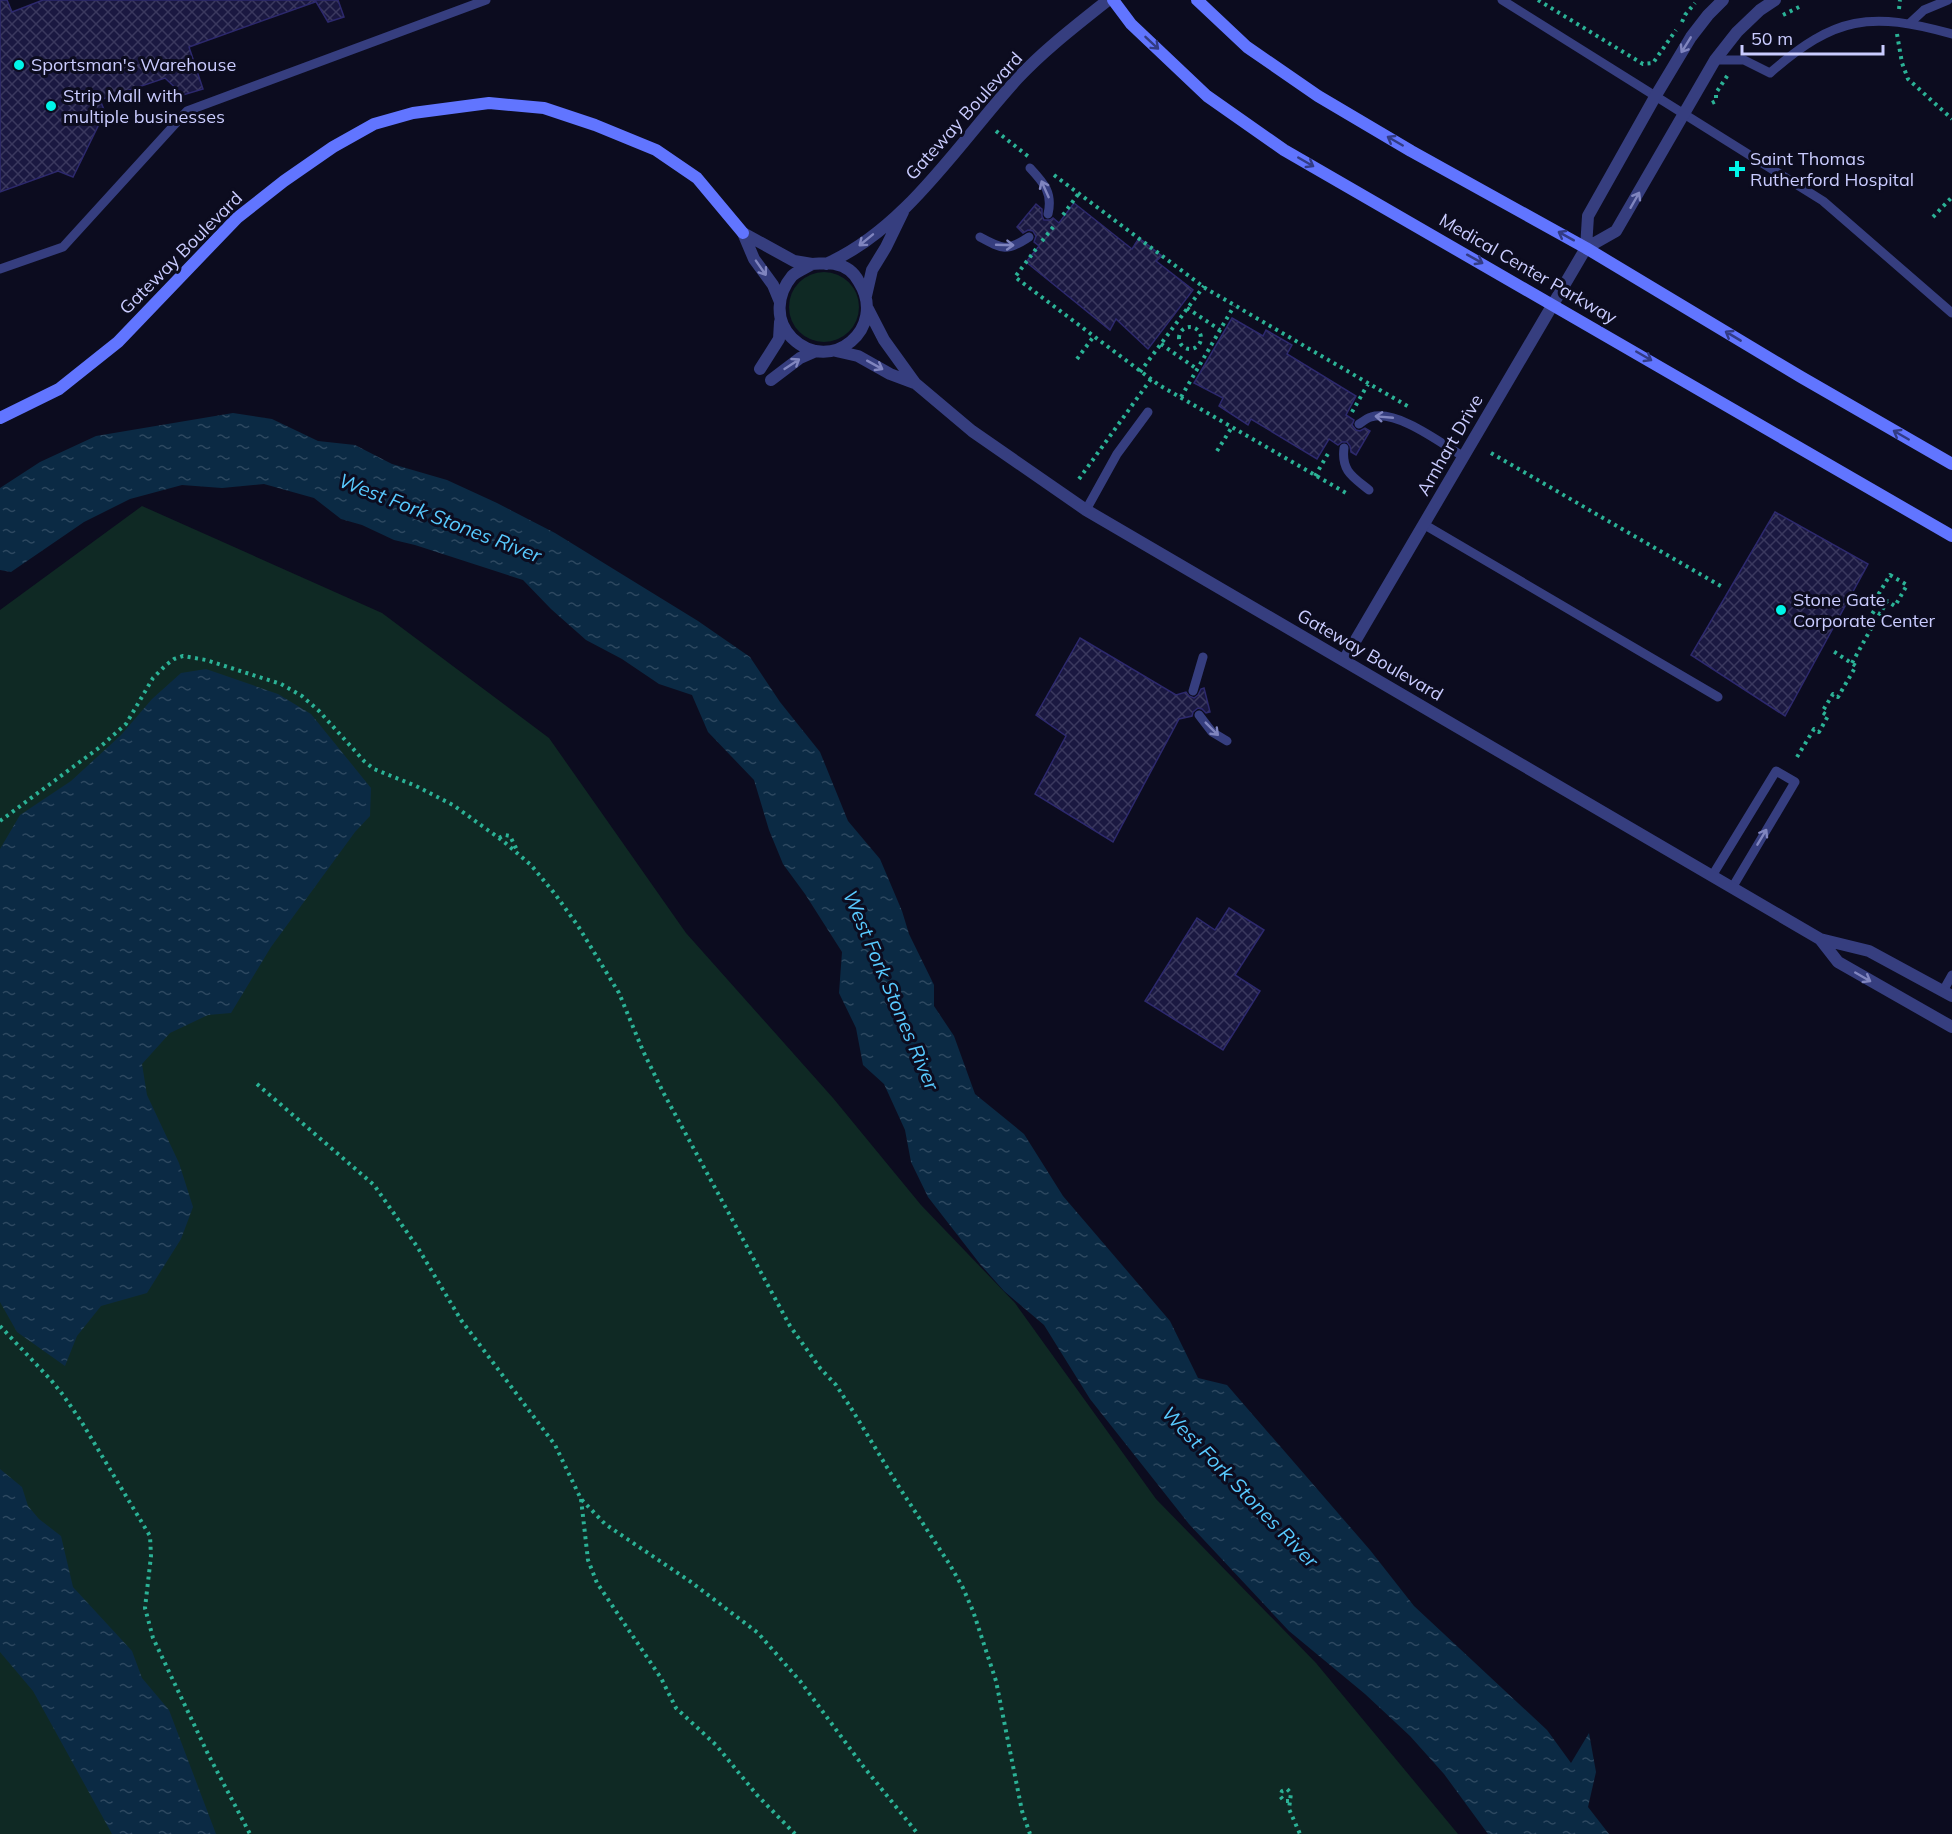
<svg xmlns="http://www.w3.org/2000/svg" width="1952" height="1834" font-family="Mulish,sans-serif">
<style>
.grass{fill:#0f2924}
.water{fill:url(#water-ripples)}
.building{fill:url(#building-cross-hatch);stroke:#2d296d;stroke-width:1.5}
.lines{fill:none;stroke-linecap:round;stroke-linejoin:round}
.path{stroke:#2bb296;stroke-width:4;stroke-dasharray:3 4.5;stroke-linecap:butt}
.lane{stroke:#363e7f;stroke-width:9}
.street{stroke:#363e7f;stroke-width:12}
.secondary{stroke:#6175ff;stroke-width:12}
.oneway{stroke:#323b84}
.oneway2{stroke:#8085bf}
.poi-dot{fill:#00f5e9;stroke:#0c0c1f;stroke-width:2}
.labels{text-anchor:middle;stroke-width:6;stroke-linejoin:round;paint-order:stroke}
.poi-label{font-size:18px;fill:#caccff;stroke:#0c0c1f;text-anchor:start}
.street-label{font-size:18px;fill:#caccff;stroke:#0c0c1f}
.water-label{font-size:20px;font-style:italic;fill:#58caff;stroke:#0c0c1f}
</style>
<defs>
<pattern id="water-ripples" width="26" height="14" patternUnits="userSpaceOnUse" patternTransform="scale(1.5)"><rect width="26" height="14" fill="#0b2a44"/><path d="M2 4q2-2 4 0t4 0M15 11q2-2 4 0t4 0" fill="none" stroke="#2d4860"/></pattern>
<pattern id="building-cross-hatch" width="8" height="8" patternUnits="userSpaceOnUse" patternTransform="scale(1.5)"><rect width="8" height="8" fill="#1a1841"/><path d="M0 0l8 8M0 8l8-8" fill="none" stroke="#3a385e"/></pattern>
</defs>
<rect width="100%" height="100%" fill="#0c0c1f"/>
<path class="grass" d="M789 307a35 35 0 1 1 70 0a35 35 0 1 1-70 0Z
M142,506L382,613L549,738L686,933L833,1098L921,1205L1015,1303L1156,1499L1316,1663L1458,1834H0V610Z"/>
<path class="water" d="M233,413L272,419L318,441L355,445L392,464L447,480L497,503L555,533L698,621L750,657L780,702L820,752L848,821L880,859L902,911L909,934L934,985V1006L954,1036L975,1094L1024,1134L1063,1196L1170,1321L1198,1378L1227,1385L1370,1550L1414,1606L1547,1730L1571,1763L1589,1733L1596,1772L1588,1807L1609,1834H1488L1444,1774L1410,1736L1365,1694L1289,1631L1189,1524L1090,1399L1044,1325L1004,1291L980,1264L928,1197L911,1162L905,1130L884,1084L863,1065L856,1028L839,993L842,952L805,894L783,864L769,830L754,780L708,732L692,695L659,684L622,659L586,640L551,609L523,580L415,545L394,540L362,525L341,519L314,498L264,484L222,488L182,485L130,499L84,522L11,572L0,570V488L40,462L96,436Z
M206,669L278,694L311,714L371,788L370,816L355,832L271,947L231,1013L208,1015L170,1033L142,1064L147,1095L179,1163L193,1207L181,1239L147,1293L101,1306L77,1336L65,1366L17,1332L0,1302V849L20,815L71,781L121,735L152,699L181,673Z
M0,1469L22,1487L28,1506L39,1519L61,1536L73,1587L132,1651L142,1678L169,1710L216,1834H112L33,1691L0,1652Z"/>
<path class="building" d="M0,0H7L12,12L43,0H314L315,2L189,47L203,89L183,95L165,78L100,100L105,112L73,177L58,171L0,192Z
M315,0H338L344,17L328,22Z
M1074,203L1132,249L1139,238L1162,256L1156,261L1193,290L1148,349L1116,319L1110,330L1026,262L1039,246L1034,242L1036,236L1033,231L1028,230L1023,233L1017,227L1036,204L1042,209V216L1044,220H1050L1053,218L1059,223Z
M1232,318L1263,336L1266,330L1292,345L1287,354L1356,396L1346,415L1354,420L1352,425L1356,430L1360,431L1365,428L1370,431L1356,455L1351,452L1350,446L1347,442H1342L1338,445L1329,439L1317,459L1251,419L1248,425L1219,406L1223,398L1194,383Z
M1775,512L1868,564L1785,716L1691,655Z
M1080,638L1176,695L1186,692L1189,696L1194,698L1198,695L1201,689L1204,688L1210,712L1206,713L1202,709L1198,708L1193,712L1192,716L1179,719L1113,842L1035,794L1066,736L1036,715Z
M1229,908L1264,930L1235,975L1260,991L1223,1050L1145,1001L1197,918L1215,930Z"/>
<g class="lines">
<path class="path" d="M1538,0L1643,64L1653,63L1676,30
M1899,9L1900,0
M1783,15L1801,6
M1682,22L1685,15L1695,3
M1897,34L1902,63L1908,79L1952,119
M1712,103L1716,101V93L1729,73
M996,131L1029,157
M1054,175L1205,288L1409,407
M1063,215L1079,193
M1933,217L1952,197
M1042,241L1054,226
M1036,249L1015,277L1159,385L1346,493
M1187,308L1220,330
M1179 338a11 11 0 1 1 22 0a11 11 0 1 1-22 0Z
M1161,344L1197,369
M1077,359L1094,336
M1140,372L1204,286
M1181,397L1234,306
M1352,412L1368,384
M1217,451L1232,427
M1491,453L1724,588
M1315,476L1329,452
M1079,479L1151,379
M1852,663L1873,625L1867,622L1874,611L1880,614L1887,601L1895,606L1907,585L1890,575L1878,595L1887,601
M1797,757L1814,729L1819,732L1828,716L1822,712L1833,694L1838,697L1856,666L1833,651
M0,821L100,747L126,724L153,678L166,665L174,659L183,656L206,660L281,684L302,696L319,711L364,761L374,769L416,786L453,805L503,841L531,865L555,894L578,926L619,993L643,1051L663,1092L790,1326L820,1368L836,1385L851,1408L899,1487L950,1565L963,1588L973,1611L996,1681L1022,1811L1030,1834
M499,838L505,835L510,836L518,852
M257,1084L374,1185L418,1248L461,1320L555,1445L581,1499L605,1524L691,1582L758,1633L800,1681L863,1766L918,1834
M0,1326L51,1380L63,1395L81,1421L150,1536L151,1556L145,1608L153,1638L208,1754L250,1834
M581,1499L588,1560L597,1583L661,1678L676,1708L716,1745L757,1795L795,1834
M1289,1801H1284L1280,1796L1282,1791L1287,1789L1291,1793L1289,1809L1300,1834"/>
<path class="lane" d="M1502,0L1823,201L1952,313
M1910,23L1924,10L1948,0
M1715,60H1744L1770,73C1835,16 1870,11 1952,34
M1030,168C1044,183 1053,193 1048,214
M980,237C1002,249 1007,252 1029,237
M0,269L63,247L187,111L486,0
M1359,424C1362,422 1367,418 1371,417C1397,409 1442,444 1464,457
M1344,448C1341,471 1353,477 1369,490
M1086,510L1117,454L1148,412
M1425,525L1718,697
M1193,691L1203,657
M1199,715L1212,732L1227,741
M1712,876L1776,771L1795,782L1732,888
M1943,991L1952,975"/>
<path class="street" d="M1723,0L1708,15L1691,37L1655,97L1588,216L1586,248L1616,231L1715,60L1737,32L1760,10L1775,0
M743,233L754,259L773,285L780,302
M743,233L794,261L812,264
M812,264C819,264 828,262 835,264C846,266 854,272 859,282C888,328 831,376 792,338C774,320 777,294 792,276C797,271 806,268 812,264Z
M826,264C906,229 960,141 1018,78C1044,50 1078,24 1108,0
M866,296L872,270L886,247L903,212
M868,309L884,340L915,383L972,431L1086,510L1820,939L1869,951L1952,996
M836,351L858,356L890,374L914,383
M760,369L779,339L780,322
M771,380L800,358L816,351
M1344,660L1586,248
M1820,939L1838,962L1952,1027"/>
<path class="secondary" d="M1113,0L1131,24L1207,96L1284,150L1952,536
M1197,0L1247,47L1318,96L1411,151L1586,248L1801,377L1952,464
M0,418L59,389L118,342L237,218L284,181L333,147L374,124L413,113L489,103L544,108L595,125L656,150L697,178L743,233"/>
</g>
<defs><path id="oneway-shaft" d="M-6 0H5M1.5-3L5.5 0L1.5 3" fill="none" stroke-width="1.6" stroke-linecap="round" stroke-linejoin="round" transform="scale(1.5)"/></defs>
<g class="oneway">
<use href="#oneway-shaft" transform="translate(1152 43) rotate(43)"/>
<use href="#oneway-shaft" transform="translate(1395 141) rotate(-150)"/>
<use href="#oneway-shaft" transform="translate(1306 162) rotate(30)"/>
<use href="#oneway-shaft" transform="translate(1566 236) rotate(-151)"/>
<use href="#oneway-shaft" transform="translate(1475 259) rotate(29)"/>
<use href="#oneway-shaft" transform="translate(1733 336) rotate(-149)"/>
<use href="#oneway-shaft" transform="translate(1644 356) rotate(30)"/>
<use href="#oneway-shaft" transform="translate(1901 435) rotate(-150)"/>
</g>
<g class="oneway2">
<use href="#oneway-shaft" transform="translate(1686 45) rotate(122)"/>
<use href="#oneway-shaft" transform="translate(1045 189) rotate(-114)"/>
<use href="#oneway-shaft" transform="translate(1635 200) rotate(-60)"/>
<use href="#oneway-shaft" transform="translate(866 240) rotate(141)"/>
<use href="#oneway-shaft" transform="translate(1005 245) rotate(2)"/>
<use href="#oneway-shaft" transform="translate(761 268) rotate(55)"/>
<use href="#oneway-shaft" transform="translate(792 364) rotate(-33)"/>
<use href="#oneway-shaft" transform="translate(875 365) rotate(29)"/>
<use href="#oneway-shaft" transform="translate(1384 417) rotate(-175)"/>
<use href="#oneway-shaft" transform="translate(1212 729) rotate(45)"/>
<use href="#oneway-shaft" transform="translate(1762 837) rotate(-59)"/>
<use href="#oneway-shaft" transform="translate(1863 977) rotate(30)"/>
</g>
<g class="poi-dot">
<circle cx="19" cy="65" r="6"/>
<circle cx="51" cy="106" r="6"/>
<path d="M1734 160h6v6h6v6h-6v6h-6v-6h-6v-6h6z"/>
<circle cx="1781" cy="610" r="6"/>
</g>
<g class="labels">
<g class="poi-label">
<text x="31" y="71">Sportsman's Warehouse</text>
<text x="63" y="102">Strip Mall with<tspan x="63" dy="21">multiple businesses</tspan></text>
<text x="1750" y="165">Saint Thomas<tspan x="1750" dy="21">Rutherford Hospital</tspan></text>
<text x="1793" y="606">Stone Gate<tspan x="1793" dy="21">Corporate Center</tspan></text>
</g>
<g class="street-label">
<text transform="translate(964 116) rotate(-48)" y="6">Gateway Boulevard</text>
<text transform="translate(181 253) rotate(-45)" y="6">Gateway Boulevard</text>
<text transform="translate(1528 269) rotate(30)" y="6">Medical Center Parkway</text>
<text transform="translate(1450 445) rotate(-60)" y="6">Arnhart Drive</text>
<text transform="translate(1370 655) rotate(30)" y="6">Gateway Boulevard</text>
</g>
<g class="water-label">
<text transform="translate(440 518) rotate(21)" y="7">West Fork Stones River</text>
<text transform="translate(891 990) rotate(67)" y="7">West Fork Stones River</text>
<text transform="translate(1240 1487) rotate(46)" y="7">West Fork Stones River</text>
</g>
</g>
<path d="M1742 45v9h141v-9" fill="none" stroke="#caccff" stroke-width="3"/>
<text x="1751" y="45" font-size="18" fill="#caccff" stroke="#0c0c1f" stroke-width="4.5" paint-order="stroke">50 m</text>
</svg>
